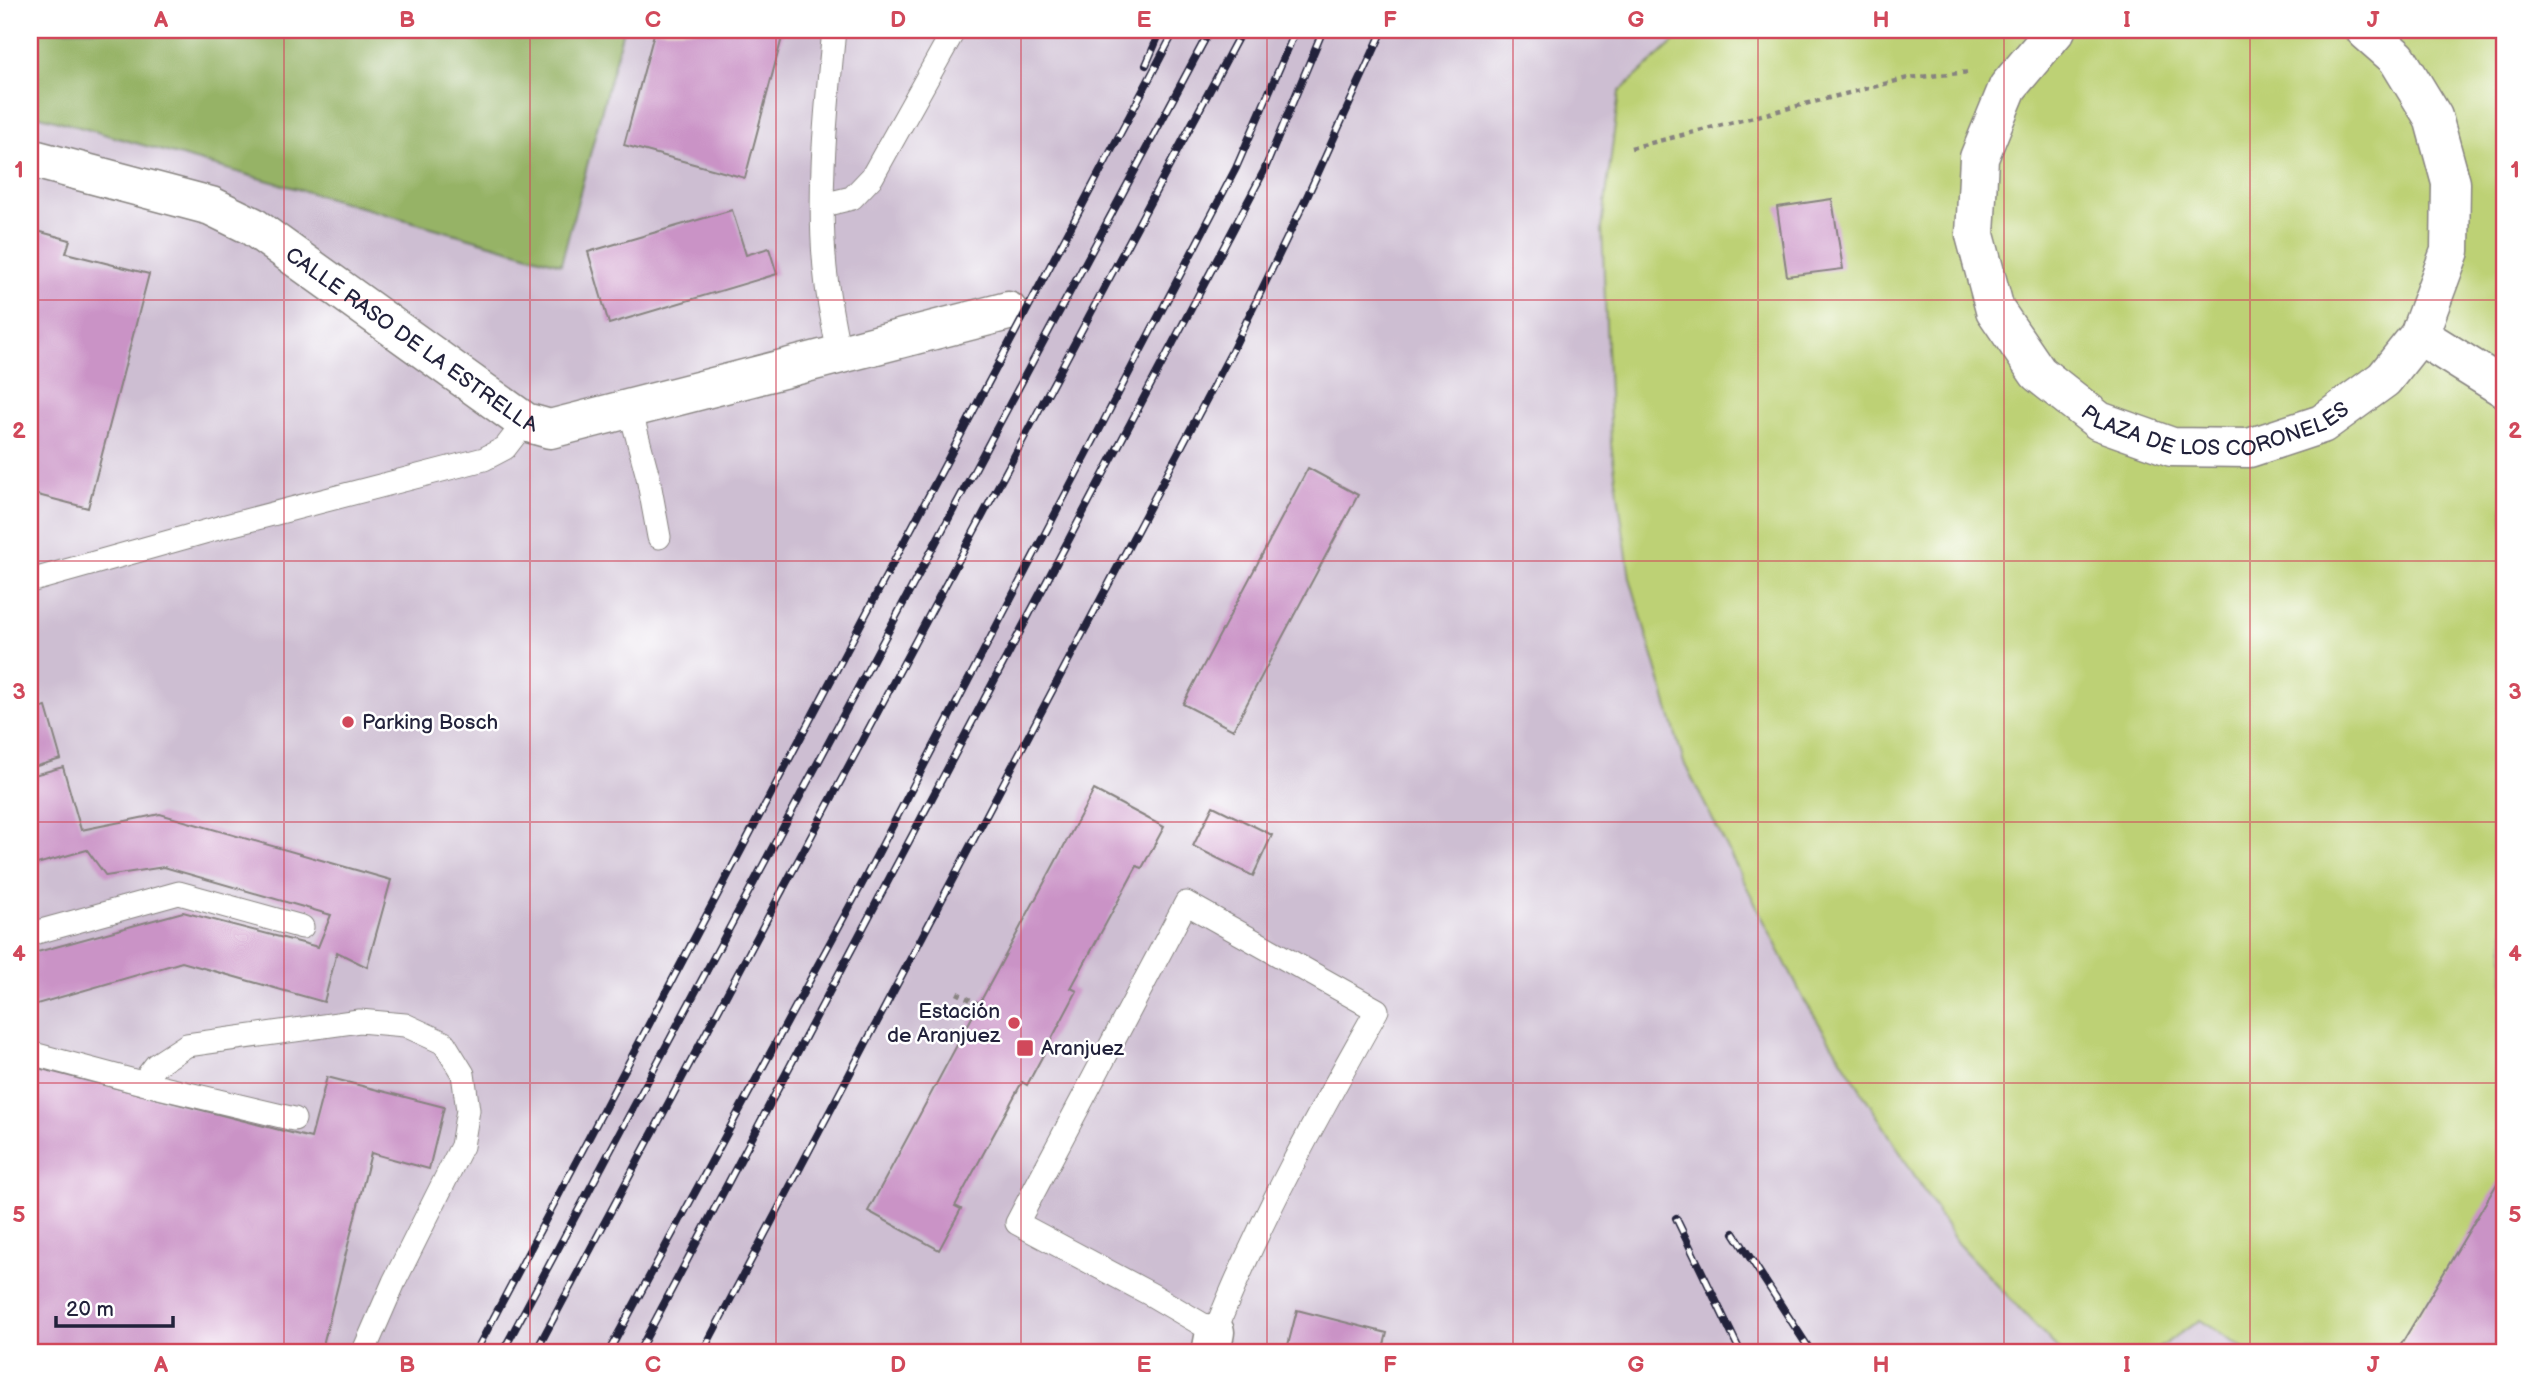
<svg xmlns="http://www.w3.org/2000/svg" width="2534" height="1383" font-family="'Balsamiq Sans',sans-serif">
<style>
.industrial{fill:#cdbed2}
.green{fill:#bdd175;stroke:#707a58;stroke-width:2}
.forest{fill:#96b366;stroke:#5c6a50;stroke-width:2}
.building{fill:#ca93c6}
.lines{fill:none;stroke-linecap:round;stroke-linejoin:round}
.lane-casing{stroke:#878380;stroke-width:25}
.street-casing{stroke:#878380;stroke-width:41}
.path{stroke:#878380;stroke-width:4.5;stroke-dasharray:5 5;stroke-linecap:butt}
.lane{stroke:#fff;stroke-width:23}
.street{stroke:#fff;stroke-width:38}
.rail-casing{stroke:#22223b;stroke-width:8}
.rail{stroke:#fff;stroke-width:5;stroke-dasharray:16;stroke-linecap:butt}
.grid{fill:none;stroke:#d1495b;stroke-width:2;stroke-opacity:0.55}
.poi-dot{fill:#d1495b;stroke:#fff;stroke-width:2.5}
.labels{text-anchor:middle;stroke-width:5;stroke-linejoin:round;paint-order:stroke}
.street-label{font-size:21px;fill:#22223b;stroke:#fff}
.poi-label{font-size:21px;fill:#22223b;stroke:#fff;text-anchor:start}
.neatline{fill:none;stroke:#d1495b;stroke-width:2.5}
.grid-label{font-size:23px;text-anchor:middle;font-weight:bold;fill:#d1495b}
</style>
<rect width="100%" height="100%" fill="#fff"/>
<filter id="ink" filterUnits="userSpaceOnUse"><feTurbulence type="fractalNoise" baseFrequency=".0143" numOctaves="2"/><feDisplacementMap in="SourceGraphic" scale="14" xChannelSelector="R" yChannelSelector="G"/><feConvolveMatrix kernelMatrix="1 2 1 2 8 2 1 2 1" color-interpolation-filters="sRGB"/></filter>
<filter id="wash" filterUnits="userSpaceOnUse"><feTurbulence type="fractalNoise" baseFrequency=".00686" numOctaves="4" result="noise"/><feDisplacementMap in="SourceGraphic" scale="28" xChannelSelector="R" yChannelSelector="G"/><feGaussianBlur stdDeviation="1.57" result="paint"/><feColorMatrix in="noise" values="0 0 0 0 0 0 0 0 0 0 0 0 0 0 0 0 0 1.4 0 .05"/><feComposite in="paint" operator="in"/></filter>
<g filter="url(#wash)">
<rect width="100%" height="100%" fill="#ece4c5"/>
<path class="industrial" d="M623,30H1683L1676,40L1957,1243L2062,1353H30V113L560,264Z
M2200,1319L2252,1353H2151Z"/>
<path class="green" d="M1683,30H2504V1353H2252L2200,1320L2151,1353H2062L1957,1243L1803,998L1684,763L1630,578L1611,444L1602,228L1619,92L1676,40Z"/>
<path class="forest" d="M30,30H623L561,264L30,113Z"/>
<g id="blocks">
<path class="building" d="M655,30H784L745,178L624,145Z
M1832,199L1843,269L1787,276L1777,207Z
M732,210L746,255L769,248L777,274L609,324L588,252Z
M30,229L70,240L66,253L149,274L88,508L30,493Z
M1308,468L1358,495L1233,730L1183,704Z
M46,707L61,759L30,768V711Z
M63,767L81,830L160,814L391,880L367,967L337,952L324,1002L182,962L30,1006V954L183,912L318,947L331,915L164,867L106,876L87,850L30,866V776Z
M1094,790L1164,827L1142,868L1137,866L1071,988L1077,991L1050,1042L1027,1085L1022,1082L955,1206L961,1209L939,1250L868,1211Z
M1213,806L1272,835L1253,876L1193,846Z
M30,1066L311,1138L327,1077L444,1107L429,1169L371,1153L321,1353H30Z
M2504,1172V1353H2396Z
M1297,1310L1387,1333L1382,1353H1303L1287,1349Z"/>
</g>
</g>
<g filter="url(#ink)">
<use href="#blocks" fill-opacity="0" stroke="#878380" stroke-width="2"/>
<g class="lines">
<defs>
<path id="lane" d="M834,30C826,112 816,204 827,286C830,309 835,332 839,355
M823,205L852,198L872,177L954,30
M630,409L648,477L659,537
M30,581L222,527L484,459L505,448L525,422
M1186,903L1377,1010C1318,1115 1259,1220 1215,1332L1152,1295L1017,1223Z
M30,934L179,893L302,927
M30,1053L142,1083L294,1119
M142,1083L156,1065L187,1045L359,1021L405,1025L444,1043L463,1074L468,1110L462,1146L394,1282L363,1353"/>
<g id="street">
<path id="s1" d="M2056,30L2008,87L1979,158L1975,235L1995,310L2038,373L2099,421L2172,447L2249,448L2322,424L2384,379L2419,335L2450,251L2451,183L2433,117L2397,58L2365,30"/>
<path id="s2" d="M30,158L211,206L252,226L525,422L550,429L1008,311"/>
<path d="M2419,335L2504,388"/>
<path d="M1211,1353L1215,1332"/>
</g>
</defs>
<use href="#lane" class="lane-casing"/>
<use href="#street" class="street-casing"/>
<path class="path" d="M1631,148L1908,78L1971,72
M957,993L979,1004"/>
<use href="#lane" class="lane"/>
<use href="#street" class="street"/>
<defs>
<path id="rail" d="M1146,65L1161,30
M1676,1218L1741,1353
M1734,1233L1812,1353
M475,1353L1175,30
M502,1353L1210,30
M535,1353L1242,30
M608,1353L864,880L1236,168L1296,30
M638,1353L1264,171L1323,30
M702,1353L1232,351L1306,199L1383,30"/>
</defs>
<use href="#rail" class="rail-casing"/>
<use href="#rail" class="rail"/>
</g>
</g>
<path class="grid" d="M284,30V1353M530,30V1353M776,30V1353M1021,30V1353M1267,30V1353M1513,30V1353M1758,30V1353M2004,30V1353M2250,30V1353M30,300H2504M30,561H2504M30,822H2504M30,1083H2504"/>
<g class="poi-dot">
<circle cx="348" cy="722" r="7"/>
<circle cx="1014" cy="1023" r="7"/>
<rect x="1016" y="1039" width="18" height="18" rx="3.5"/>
</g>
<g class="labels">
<g class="street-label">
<text dy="7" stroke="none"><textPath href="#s2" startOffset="429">CALLE RASO DE LA ESTRELLA</textPath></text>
<text dy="7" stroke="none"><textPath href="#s1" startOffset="581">PLAZA DE LOS CORONELES</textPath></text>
</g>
<g class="poi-label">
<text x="362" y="729">Parking Bosch</text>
<text x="1000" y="1018" text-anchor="end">Estación<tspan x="1000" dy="24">de Aranjuez</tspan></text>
<text x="1041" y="1055">Aranjuez</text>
</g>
</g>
<rect width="2534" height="1383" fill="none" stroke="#fff" stroke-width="77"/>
<path d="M56 1316v10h117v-10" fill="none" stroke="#22223b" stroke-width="3.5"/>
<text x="66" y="1316" font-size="21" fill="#22223b" stroke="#ffffff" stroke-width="5" paint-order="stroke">20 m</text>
<rect x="38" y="38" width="2458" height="1306" class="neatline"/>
<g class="grid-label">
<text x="161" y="27">A</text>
<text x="407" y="27">B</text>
<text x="653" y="27">C</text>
<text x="898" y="27">D</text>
<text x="1144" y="27">E</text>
<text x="1390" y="27">F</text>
<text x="1636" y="27">G</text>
<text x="1881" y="27">H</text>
<text x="2127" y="27">I</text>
<text x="2373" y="27">J</text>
<text x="19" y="177">1</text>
<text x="2515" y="177">1</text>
<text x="19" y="438">2</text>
<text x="2515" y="438">2</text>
<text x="19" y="699">3</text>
<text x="2515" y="699">3</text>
<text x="19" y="961">4</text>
<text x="2515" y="961">4</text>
<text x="19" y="1222">5</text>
<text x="2515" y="1222">5</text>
<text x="161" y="1372">A</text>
<text x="407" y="1372">B</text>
<text x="653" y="1372">C</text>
<text x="898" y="1372">D</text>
<text x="1144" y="1372">E</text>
<text x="1390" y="1372">F</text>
<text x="1636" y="1372">G</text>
<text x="1881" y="1372">H</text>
<text x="2127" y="1372">I</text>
<text x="2373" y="1372">J</text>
</g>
</svg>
